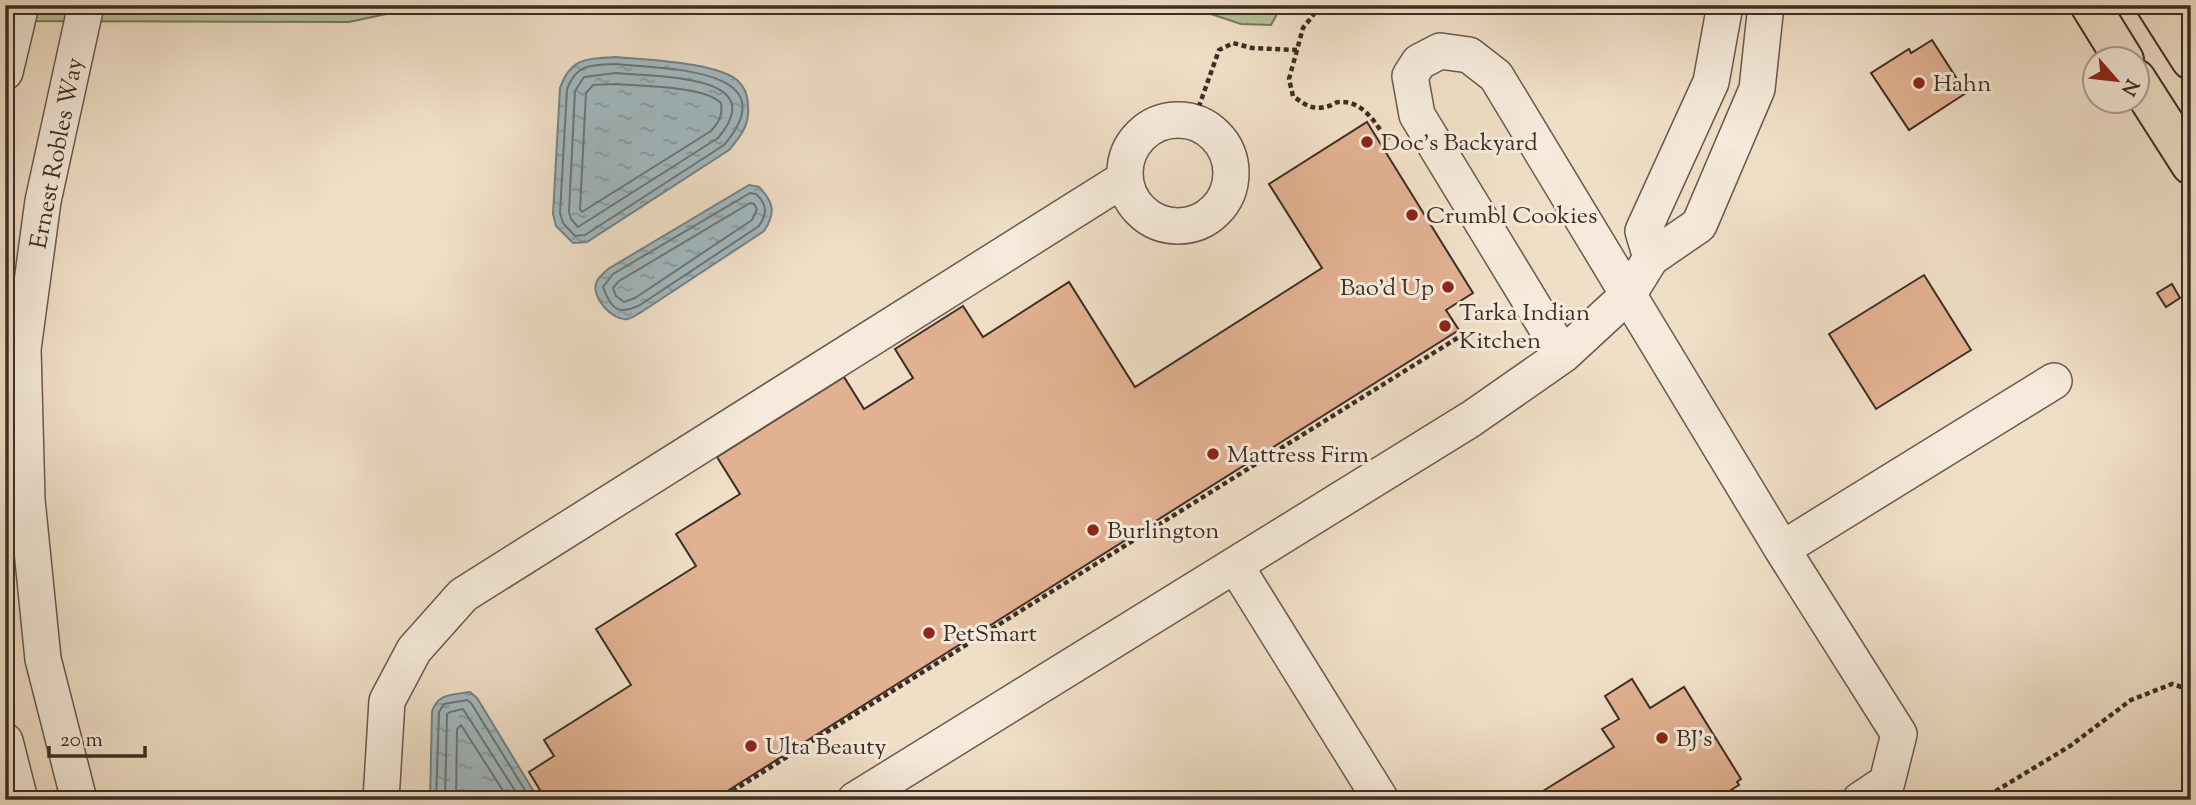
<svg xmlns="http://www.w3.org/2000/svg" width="2196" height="805" font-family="'Sorts Mill Goudy',serif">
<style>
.park{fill:url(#park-tufts);stroke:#787860;stroke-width:2}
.water{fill:url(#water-ripples);stroke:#788183;stroke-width:2}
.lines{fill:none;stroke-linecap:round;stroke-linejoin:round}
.shore{stroke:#6e7474;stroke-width:2}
.building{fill:#e2b192;stroke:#3c2e26;stroke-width:2}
.minor-casing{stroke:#695a4e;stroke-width:38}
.major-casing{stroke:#3c2e26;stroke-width:42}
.path{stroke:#3c2e26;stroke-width:4.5;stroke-dasharray:5 3.5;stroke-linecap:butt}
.minor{stroke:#f5eadb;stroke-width:35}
.major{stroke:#f0dfc7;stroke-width:38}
.poi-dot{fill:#8f2418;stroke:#f5eadb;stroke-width:2.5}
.labels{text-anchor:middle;stroke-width:6;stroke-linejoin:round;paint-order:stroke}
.poi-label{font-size:24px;fill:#3c2e26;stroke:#f5eadb;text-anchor:start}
.street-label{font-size:24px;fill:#3c2e26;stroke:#f5eadb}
</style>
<defs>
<pattern id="park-tufts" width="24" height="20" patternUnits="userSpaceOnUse" patternTransform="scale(1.75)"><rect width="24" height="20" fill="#b5c299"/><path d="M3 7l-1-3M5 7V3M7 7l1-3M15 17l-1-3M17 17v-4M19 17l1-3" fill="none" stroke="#949e7d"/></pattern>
<pattern id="water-ripples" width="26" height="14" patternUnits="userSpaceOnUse" patternTransform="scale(1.75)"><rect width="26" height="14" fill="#a0b9c1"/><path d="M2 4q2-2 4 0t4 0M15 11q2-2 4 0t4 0" fill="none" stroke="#84979d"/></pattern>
</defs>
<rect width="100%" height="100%" fill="#f0dfc7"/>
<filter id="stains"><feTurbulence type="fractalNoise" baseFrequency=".00286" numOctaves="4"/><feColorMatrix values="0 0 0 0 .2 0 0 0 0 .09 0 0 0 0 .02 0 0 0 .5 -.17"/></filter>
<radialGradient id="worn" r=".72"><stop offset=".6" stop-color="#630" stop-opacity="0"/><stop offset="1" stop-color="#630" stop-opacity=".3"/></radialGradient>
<path class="park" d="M5,5H428L349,22L5,21Z
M1184,5H1282L1271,25L1241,24Z"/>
<path class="water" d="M616,57C644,60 720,62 739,82C746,89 748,97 748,106C750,125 740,137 729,150L587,242L573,243L556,226L553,214L560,88C571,57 587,59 616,57Z
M749,185L759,187C774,202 776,213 764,231L643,311C639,313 633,318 628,319C613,322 589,296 597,281C599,277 605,272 608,269Z
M470,692L477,698L539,800H430L432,712C437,693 453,695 470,692Z"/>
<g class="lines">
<path class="shore" d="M616,64C662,69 790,67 724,145L585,235L575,236L563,223L560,213L567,89C577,63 592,65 616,64Z
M616,73C654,77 773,73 718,138L578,227L571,219L569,212L575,91L584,77Z
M616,84C641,86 704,86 721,103C723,115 719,122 711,131L582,212L580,209L586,93L593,85Z
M750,193L756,194C768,205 767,214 759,226L640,305C618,316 611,309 603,287L613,274Z
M750,203L754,204L757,209L752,220L635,298L624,302L616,296L613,288L619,281Z
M436,800L439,712L444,704L467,700L471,703L531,800
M445,800L447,714L450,712L463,709L521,800
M456,800L457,729L461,725L509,800"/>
</g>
<path class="building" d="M1932,40L1966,93L1909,130L1871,73L1909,49L1911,53Z
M1367,122L1473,293L1446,310L1459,330L713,800H546L529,772L554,756L544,740L631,685L596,629L696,566L676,534L740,494L717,457L844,377L864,409L913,378L895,349L963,306L983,337L1069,282L1135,387L1322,268L1269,184Z
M1924,275L1971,350L1876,409L1829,334Z
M2172,284L2180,298L2166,307L2157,293Z
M1632,679L1650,708L1684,687L1741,779L1737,782L1739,785L1715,800H1549L1543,791L1614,747L1602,729L1619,719L1605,696Z"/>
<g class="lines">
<defs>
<path id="minor" d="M5,72L21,5
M1125 173a53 53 0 1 1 106 0a53 53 0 1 1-106 0Z
M1651,258L1643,231L1711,82L1725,5
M1563,355L1417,115L1410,76L1419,62L1440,51L1469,55L1496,76L1782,549
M1235,565L1381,800
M5,741L20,800
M79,800L43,659L27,500L23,349L43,201L86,5
M381,800L387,701L414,650L463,595L1124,179
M855,800L1471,419L1563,355L1628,295L1651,258L1699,225L1757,89L1766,5
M1860,800L1887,782L1899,734L1782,549L2054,381"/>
<path id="major" d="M2090,5L2124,60
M2156,5L2191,60
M2136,79L2191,165"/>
</defs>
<use href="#minor" class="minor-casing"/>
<use href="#major" class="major-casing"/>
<path class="path" d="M1297,50L1289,79L1293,96C1305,105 1313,111 1329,106C1332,105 1335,102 1339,102C1362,100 1376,123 1386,139L1390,136
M1193,123L1219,50L1233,43L1252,48L1297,50L1303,28L1321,5
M718,800L1467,332
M1981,800L2070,746L2131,700L2172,684L2191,690"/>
<use href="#minor" class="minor"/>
<use href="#major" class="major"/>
</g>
<g class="poi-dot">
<circle cx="1919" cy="83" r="7"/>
<circle cx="1367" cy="142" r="7"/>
<circle cx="1412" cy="215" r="7"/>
<circle cx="1448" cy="287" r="7"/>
<circle cx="1445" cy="326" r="7"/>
<circle cx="1213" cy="454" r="7"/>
<circle cx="1093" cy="530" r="7"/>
<circle cx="929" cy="633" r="7"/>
<circle cx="1662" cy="738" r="7"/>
<circle cx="751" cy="746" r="7"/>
</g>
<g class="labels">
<g class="poi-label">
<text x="1933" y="91">Hahn</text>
<text x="1381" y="150">Doc's Backyard</text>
<text x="1426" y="223">Crumbl Cookies</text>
<text x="1434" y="295" text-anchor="end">Bao'd Up</text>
<text x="1459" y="320">Tarka Indian<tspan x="1459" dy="28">Kitchen</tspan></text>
<text x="1227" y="462">Mattress Firm</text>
<text x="1107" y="538">Burlington</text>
<text x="943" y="641">PetSmart</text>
<text x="1676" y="746">BJ's</text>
<text x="765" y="754">Ulta Beauty</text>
</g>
<g class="street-label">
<text transform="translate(56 153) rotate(-79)" y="8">Ernest Robles Way</text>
</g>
</g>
<rect width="2196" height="805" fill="none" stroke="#f0dfc7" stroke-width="28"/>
<rect x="7" y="7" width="2182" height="791" fill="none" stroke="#3c2e26" stroke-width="3.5"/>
<rect x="14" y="14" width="2168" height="777" fill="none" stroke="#3c2e26" stroke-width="2"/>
<g transform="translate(2116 80) rotate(118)"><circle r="33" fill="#f5eadb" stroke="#ab9f93" stroke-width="2"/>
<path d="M0-5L12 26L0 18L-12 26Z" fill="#8f2418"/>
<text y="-10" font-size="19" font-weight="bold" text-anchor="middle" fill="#3c2e26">N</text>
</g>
<path d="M49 746v10h96v-10" fill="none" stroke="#3c2e26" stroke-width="3.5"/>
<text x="60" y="746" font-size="21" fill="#3c2e26" stroke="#f5eadb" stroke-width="5" paint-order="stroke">20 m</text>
<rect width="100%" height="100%" filter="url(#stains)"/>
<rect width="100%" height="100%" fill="url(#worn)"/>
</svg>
